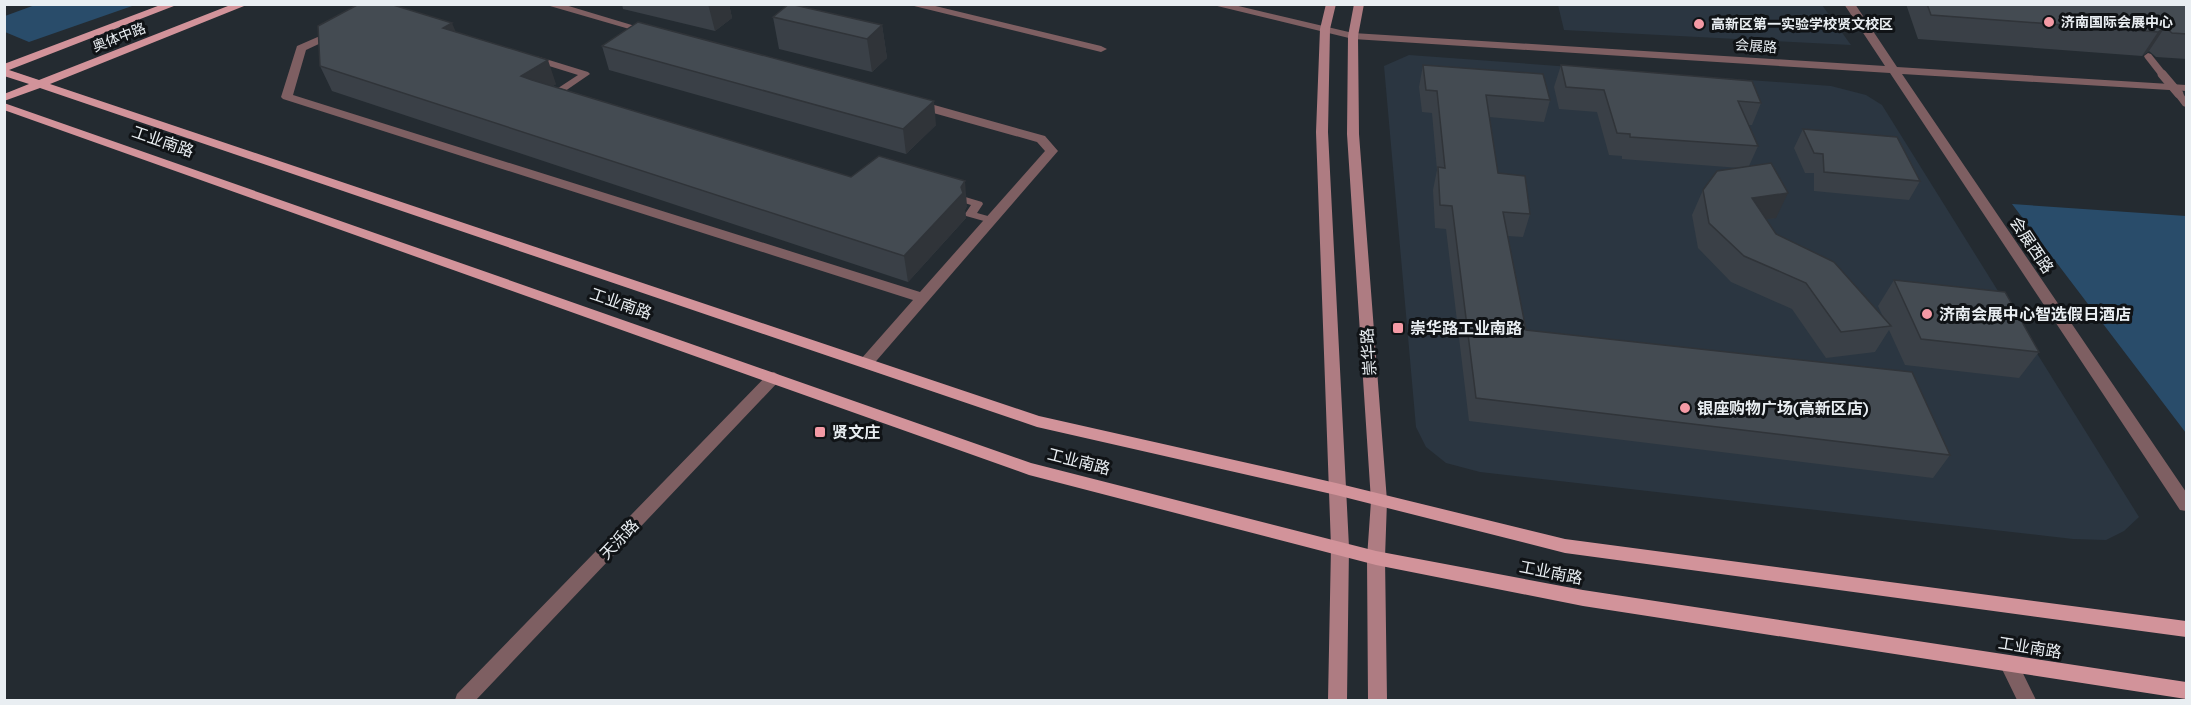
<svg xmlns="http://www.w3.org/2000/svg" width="2191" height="705" font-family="Quicksand,'Noto Sans SC',sans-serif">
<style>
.built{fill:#2b3641}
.green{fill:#294c6a}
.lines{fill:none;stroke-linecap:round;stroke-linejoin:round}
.service{fill:#7e5f62;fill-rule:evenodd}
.minor{fill:#7e5f62;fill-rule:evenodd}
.tertiary{fill:#7e5f62;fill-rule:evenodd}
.secondary{fill:#ae7c82;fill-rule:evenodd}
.primary{fill:#d2939a;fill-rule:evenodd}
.service-bridge{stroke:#7e5f62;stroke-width:9}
.wall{fill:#3a4047}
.shaded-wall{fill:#303439}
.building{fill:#444b52;stroke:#303439;stroke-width:1.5}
.poi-dot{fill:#f49aa5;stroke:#101316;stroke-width:2}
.labels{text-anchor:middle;stroke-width:6;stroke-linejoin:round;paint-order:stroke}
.far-poi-label{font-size:14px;font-weight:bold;fill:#e9eef2;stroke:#101316;text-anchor:start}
.far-street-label{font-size:14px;fill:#e9eef2;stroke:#101316}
.street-label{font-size:16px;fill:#e9eef2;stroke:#101316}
.poi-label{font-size:16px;font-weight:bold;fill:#e9eef2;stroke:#101316;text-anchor:start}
</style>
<rect width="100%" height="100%" fill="#242b31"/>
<path class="built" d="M1558,5H1822L1851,45L1564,30Z
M1409,55L1831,86L1866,95L1882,105L2139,517L2124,531L2106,540L2073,539L1480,472L1446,463L1426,447L1416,427L1384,66Z"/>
<path class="green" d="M35,5V4L135,5L29,42L5,32V16Z
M2012,204L2186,216V433Z"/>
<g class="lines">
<path class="service" d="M2148,53L2151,54L2167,74L2165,76H2159L2145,58L2144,56Z
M536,56L588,72L590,74L552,100H546V96L578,75L533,61V57Z
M2179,91L2182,92L2186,98V107L2183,106L2174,94Z
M952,193L982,202L983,204L977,213L995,218L996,220L991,223L966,216L965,214L971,205L948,198L947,196L948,194Z"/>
<path class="minor" d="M543,4H562L655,32L650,35Z
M906,4H927L1101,46L1107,49L1101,52Z
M336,29L341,32L340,34L306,50L293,95L920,292L1045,151L1037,142L912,107V101H920L1045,136L1058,151L871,367L866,368L858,363L861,359L913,300L283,99L281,97L297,46Z
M2008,655L2015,657L2036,700H2017L1999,663L2001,657Z"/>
<path class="tertiary" d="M1209,4H1230L1353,33L1885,66L1844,4H1855L1897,67L2186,85V91L1902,74L2186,492V511L2180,510L1890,73L1353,39Z
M774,372L782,377L779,381L476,700H455L457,694L769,373Z"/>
<path class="secondary" d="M1326,4H1336L1330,29L1328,132L1349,547L1347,700H1328L1331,547L1316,132L1320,29Z
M1354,4H1364L1358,36L1359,134L1387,501L1385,558L1387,700H1368L1367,558L1371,501L1347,134L1348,36Z"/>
<path class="primary" d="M163,4H179L9,70L39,80L233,4H249L50,84L1039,416L1336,483L1565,539L2186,621V637L1565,553L1336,495L1037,427L40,88L4,101V94L29,84L4,76V64Z
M4,103L1031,463L1376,551L1583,590L2186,682V699L1583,606L1376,565L1029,475L4,110Z"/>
<path class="service-bridge" d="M2162,74L2179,94"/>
</g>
<path class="wall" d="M622,4H729L732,18L715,31L623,9Z
M1906,4H2187V59L2156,57L2149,51L2142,56L1918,39Z
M773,17L882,25L887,58L872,72L779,49Z
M456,32L556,84L553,86L851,177L967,206L965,210L966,218L908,282L332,91L320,66Z
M602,46L936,125L906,154L609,70Z
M1423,65L1550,100L1544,122L1489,117L1498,173L1530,214L1523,237L1508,236L1526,330L1950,455L1933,478L1469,421L1446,229L1435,228L1433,190L1437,170L1432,113L1422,112L1419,87Z
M1561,65L1761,103L1752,125H1749L1758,146L1749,166L1776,218L1766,219L1776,234L1884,319L1878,306L1894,280L2039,352L2019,378L1905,365L1889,330L1875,352L1826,358L1792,309L1731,282L1698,248L1692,215L1703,190L1740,168L1622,159V156L1609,155L1597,112L1559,109L1554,87Z
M1803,129L1920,181L1909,200L1814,191V173H1805L1794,148Z"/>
<path class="shaded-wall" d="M708,4H729L732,18L715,31Z
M452,23L462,46L443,28Z
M882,25L887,58L872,72L867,39Z
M2165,27L2149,51L2142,56L2158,32Z
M548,60L556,84L530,101L521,76Z
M934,101L936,125L906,154L903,129Z
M965,181L967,206L965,210L966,218L908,282L904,256Z
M1788,193L1776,218L1740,223L1752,198Z"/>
<path class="building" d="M359,4H390L452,23L443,28L548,60L521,76L532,80L851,177L879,156L965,181L961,187L963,193L904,256L320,66L318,26Z
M789,4H790L882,25L867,39L773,17Z
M1927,4H2187V34L2172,33L2165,27L2158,32L1931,15Z
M638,22L934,101L903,129L602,46Z
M1423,65L1543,74L1550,100L1486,95L1498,173L1525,176L1530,214L1503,212L1526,330L1912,372L1950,455L1476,398L1452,206L1440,205L1438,167L1445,168L1437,91L1426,90Z
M1561,65L1752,81L1761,103L1738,101L1758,146L1630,137V134L1617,133L1604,90L1566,87Z
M1803,129L1897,137L1920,181L1824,172L1823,154L1814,153Z
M1771,163L1788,193L1752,198L1776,234L1834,262L1891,326L1841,332L1806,283L1744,256L1709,223L1703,190L1717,171Z
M1894,280L2005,292L2039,352L1921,339Z"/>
<g class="poi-dot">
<circle cx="2049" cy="22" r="6"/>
<circle cx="1699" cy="24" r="6"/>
<circle cx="1927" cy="314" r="6"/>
<rect x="1392" y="322" width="12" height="12" rx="3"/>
<circle cx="1685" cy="408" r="6"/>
<rect x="814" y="426" width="12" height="12" rx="3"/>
</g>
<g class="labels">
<g class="far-poi-label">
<text x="2061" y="27">济南国际会展中心</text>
<text x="1711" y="29">高新区第一实验学校贤文校区</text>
</g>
<g class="far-street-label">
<text transform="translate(119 37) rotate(-21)" y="5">奥体中路</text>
<text transform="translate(1756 46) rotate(4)" y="5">会展路</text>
</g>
<g class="street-label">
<text transform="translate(163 141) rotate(19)" y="6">工业南路</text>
<text transform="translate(2032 245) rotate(56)" y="6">会展西路</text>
<text transform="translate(621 303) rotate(19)" y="6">工业南路</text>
<text transform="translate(1368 352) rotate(-94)" y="6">崇华路</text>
<text transform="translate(1079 461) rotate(14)" y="6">工业南路</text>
<text transform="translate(619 539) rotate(-46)" y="6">天泺路</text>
<text transform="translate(1551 572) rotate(11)" y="6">工业南路</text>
<text transform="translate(2030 647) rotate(9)" y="6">工业南路</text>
</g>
<g class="poi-label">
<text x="1939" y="320">济南会展中心智选假日酒店</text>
<text x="1410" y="334">崇华路工业南路</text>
<text x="1697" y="414">银座购物广场(高新区店)</text>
<text x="832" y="438">贤文庄</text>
</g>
</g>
<rect width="2191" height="705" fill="none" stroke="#e9eef2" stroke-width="12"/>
</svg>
